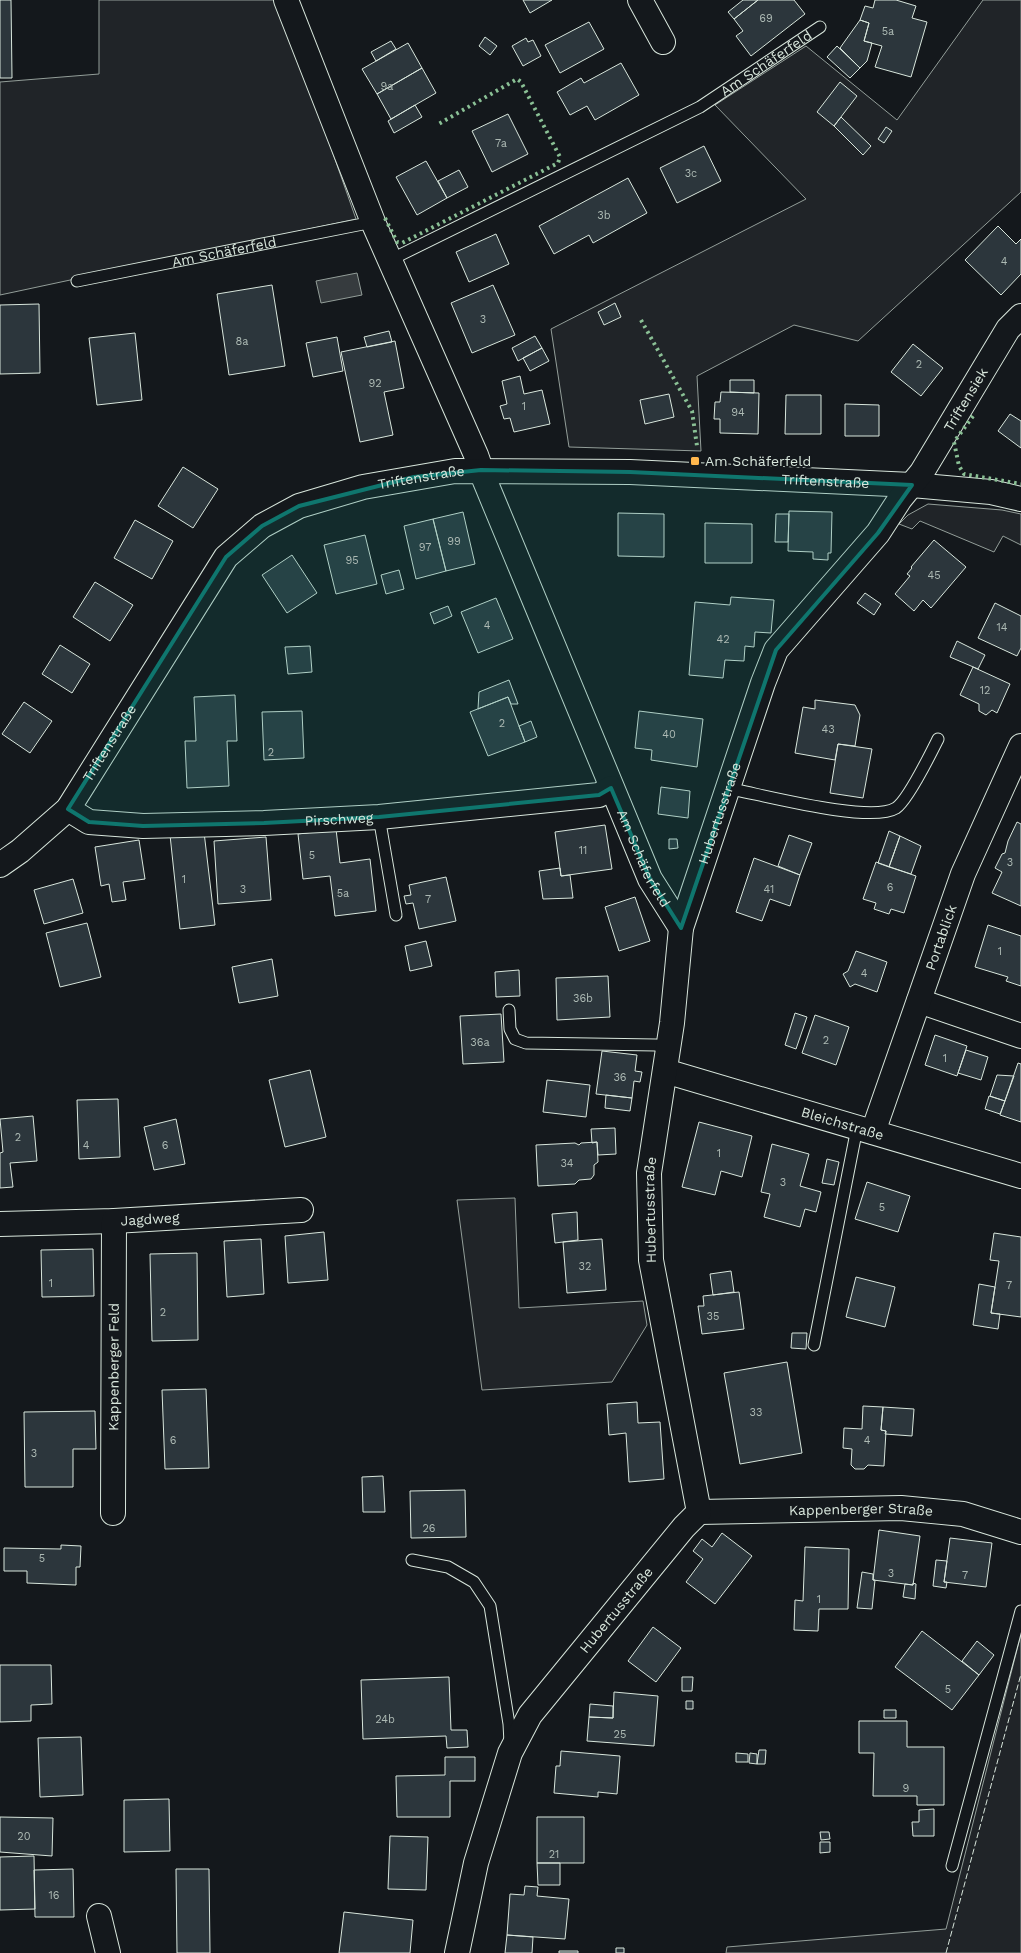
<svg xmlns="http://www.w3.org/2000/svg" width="1021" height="1953" font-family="'Work Sans',sans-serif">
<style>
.green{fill:#202428;stroke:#939e99}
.water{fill:#363b3e;stroke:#939e99}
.building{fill:#2c363c;stroke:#d8e6dc}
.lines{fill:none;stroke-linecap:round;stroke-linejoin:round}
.lane-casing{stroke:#d8e6dc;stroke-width:13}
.street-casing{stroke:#d8e6dc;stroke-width:26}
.lane{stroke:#14181c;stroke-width:11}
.street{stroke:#14181c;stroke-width:24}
.hedge{stroke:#8ac095;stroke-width:4;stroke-dasharray:2.5 4;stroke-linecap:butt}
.fence{stroke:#d8e6dc;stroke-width:1;stroke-dasharray:6 2.5;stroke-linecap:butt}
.marked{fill:#0f766e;fill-opacity:0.2;stroke:#0f766e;stroke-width:4;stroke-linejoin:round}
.poi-dot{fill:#ffb74d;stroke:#14181c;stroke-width:2}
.labels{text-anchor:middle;stroke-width:4;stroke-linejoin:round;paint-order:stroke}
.number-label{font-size:11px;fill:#adbab4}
.street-label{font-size:14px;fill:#d8e6dc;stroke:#14181c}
.poi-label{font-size:14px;fill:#d8e6dc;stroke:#14181c;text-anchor:start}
</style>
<rect width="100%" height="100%" fill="#14181c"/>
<path class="green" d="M99,0H279L356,219L0,295V82L99,74Z
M983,0H1021V192L858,341L794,325L697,376L701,451L569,447L551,329L806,199L715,105L806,46L897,120Z
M928,504L1002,510L1021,514V545L1003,536L994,552L920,521L912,529L899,524L908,515Z
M515,1198L519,1308L643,1301L647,1325L612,1382L482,1390L457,1200Z
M1021,1634V1953H726L727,1947L946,1929Z"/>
<path class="water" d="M357,273L362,295L321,303L316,281Z"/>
<path class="building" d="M0,0H11L12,78H0Z
M523,0H552L530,13Z
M743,0H758L734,19L728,12Z
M758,0H794L805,14L751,56L736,36L743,31L734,19Z
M875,0H896L916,6L912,18L927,22L911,77L875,67L882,46L864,41L869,23L860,20L865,6L873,8Z
M860,20L869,23L864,41L872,43L867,61L860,68L840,48Z
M589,22L604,49L560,73L545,45Z
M485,37L497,46L490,55L479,46Z
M526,38L528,42L533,40L541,56L523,66L512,46Z
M391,41L396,49L376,61L371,52Z
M408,43L422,68L377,94L362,69Z
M837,46L860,68L850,78L827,57Z
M621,63L639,95L595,120L587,106L570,115L557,92L581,78L584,83Z
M422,68L436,93L391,119L377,94Z
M840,82L857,96L834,126L817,112Z
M415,105L422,117L394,133L388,121Z
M508,114L528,154L492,172L472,131Z
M841,117L871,146L863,155L834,126Z
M886,127L892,131L884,143L878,139Z
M704,146L721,181L677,203L660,168Z
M426,161L447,198L417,215L396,177Z
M459,170L468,187L447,198L438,181Z
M628,178L647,213L593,243L589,235L554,254L539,226Z
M998,226L1016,244L1021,239V274L1001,295L965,260Z
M496,234L509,264L469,282L456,252Z
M272,285L285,366L229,375L217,294Z
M493,285L515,335L472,353L451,303Z
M615,303L621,317L604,325L598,312Z
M39,304L40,373L0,374V305Z
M389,331L392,342L367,347L364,337Z
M135,333L142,400L97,405L89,338Z
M535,336L542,348L518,361L512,348Z
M337,337L343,371L313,377L306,343Z
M395,341L404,388L384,392L393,435L360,442L341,352Z
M913,344L943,368L921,396L891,372Z
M542,348L549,361L530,371L523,358Z
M520,376L524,394L542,390L550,424L514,432L510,418L504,419L500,406L507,404L502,381Z
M730,380H754V393L730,392Z
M721,392L759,393L758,434L720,433V419H714L715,402H720Z
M669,394L674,417L645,424L640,400Z
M786,395H821V434H785Z
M845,404L879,405V436H845Z
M1010,414L1021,421V448L998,431Z
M183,467L218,489L193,528L158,506Z
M789,511L832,512L831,553H828V560L813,559V552L788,551Z
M463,512L475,564L446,571L433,519Z
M618,513L664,514V557L618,556Z
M776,514H789L788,542H775Z
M433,519L446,571L416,579L404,526Z
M135,520L173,541L152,579L114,558Z
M705,523L752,524V563H705Z
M365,535L377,584L336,594L324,545Z
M934,540L966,567L931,608L923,600L914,611L895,594L910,576L907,574L912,568L911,567Z
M292,555L317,593L287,613L262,575Z
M399,570L404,589L386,594L381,575Z
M95,582L133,605L110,641L73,617Z
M865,593L881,604L874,615L857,603Z
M731,597L774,600L771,633L755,632L754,647L745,646L744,661L725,660L723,678L689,675L695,602L730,605Z
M496,598L513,639L478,653L461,612Z
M995,603L1021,616V648L1017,656L978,638Z
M448,606L452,616L434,624L430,613Z
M957,641L985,655L978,669L950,657Z
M60,645L90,664L72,693L42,674Z
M310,646L312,672L288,674L285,647Z
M973,667L1010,684L997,713L992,710L986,715L979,711V704L960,695Z
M509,680L518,704H511L508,697L478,709L479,692Z
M235,695L237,741H227L229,786L187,788L185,741H196L194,697Z
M508,697L525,742L488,756L470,712Z
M815,700L855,705L860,715L855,746L838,744L835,760L795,753L803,707L815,709Z
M24,702L52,721L30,753L2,734Z
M302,711L304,758L264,760L262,712Z
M639,711L703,719L697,767L651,760L652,750L635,748Z
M531,721L537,737L525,742L519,726Z
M838,744L872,749L863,798L830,793Z
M661,787L690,791L688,818L658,814Z
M1017,822L1021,824V906L992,893L1002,872L995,868L1002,854L1005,853L1008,841Z
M605,825L612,869L561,876L555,832Z
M336,829L340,863L370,859L376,911L335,916L330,876L303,879L298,834Z
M889,831L900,836L889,867L878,863Z
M204,832L215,925L180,929L170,835Z
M789,835L812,843L800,875L778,866Z
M900,836L921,846L911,874L889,867Z
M266,837L271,900L218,904L214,841Z
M669,839H677L678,848L669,849Z
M139,840L145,879L123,882L126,900L112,902L109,884L101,886L95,847Z
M754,858L800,875L790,906L770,899L762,921L736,912Z
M876,862L916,876L904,913L891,909L889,914L874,909L876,903L863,899Z
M560,868L561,876L570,875L573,898L543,899L539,871Z
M446,877L456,921L419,929L413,903L406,904L404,896L411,895L409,885Z
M73,879L83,913L44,924L34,890Z
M635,897L650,941L619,951L605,907Z
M87,923L101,977L60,987L46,933Z
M988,925L1021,936V986L1006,981L1008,977L975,967Z
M426,941L432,966L410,971L405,946Z
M856,951L887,962L877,992L855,984L850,987L843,974L848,971Z
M272,959L278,996L239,1003L232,967Z
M519,970L520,996L496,997L495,972Z
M608,976L610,1017L557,1020L556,978Z
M795,1013L807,1017L796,1049L785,1045Z
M501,1014L504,1062L463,1064L460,1016Z
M815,1015L849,1027L836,1065L802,1053Z
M935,1035L967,1046L957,1076L925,1065Z
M966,1050L988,1057L981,1080L958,1073Z
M602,1051L637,1055L635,1071L642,1072L640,1082L634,1081L632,1098L596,1094Z
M1018,1063L1021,1064V1122L1000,1115Z
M310,1070L326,1137L285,1147L269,1080Z
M997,1075L1014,1076L1005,1101L990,1096Z
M547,1080L590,1085L586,1117L543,1112Z
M606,1095L632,1098L630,1111L605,1108Z
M989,1096L1005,1101L1000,1114L985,1109Z
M118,1099L120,1157L79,1159L77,1100Z
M33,1116L37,1161L10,1163L13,1187L0,1188V1153L3,1152L0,1119Z
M176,1119L185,1164L154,1170L144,1127Z
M699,1122L752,1136L742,1177L721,1171L715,1195L682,1187Z
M615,1128L616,1154L598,1155L597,1142L592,1143L591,1129Z
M597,1142L598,1162L594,1165V1175L591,1179L579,1180L575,1184L538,1186L536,1145L575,1143L579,1145L581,1143Z
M772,1144L809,1154L800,1186L821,1192L816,1212L805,1209L800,1227L764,1217L770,1194L761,1192Z
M827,1159L839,1162L834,1185L822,1183Z
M867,1182L910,1196L898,1232L855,1219Z
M577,1212L578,1240L555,1243L552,1214Z
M324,1232L328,1280L288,1283L285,1236Z
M994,1233L1021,1237V1317L991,1313L999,1261L990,1260Z
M261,1239L264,1294L227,1297L224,1241Z
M602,1239L606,1290L567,1293L563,1242Z
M93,1249L94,1296L42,1297L41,1250Z
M197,1253L198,1340L152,1341L150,1254Z
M731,1271L734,1292L713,1295L710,1274Z
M856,1277L895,1287L885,1327L846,1317Z
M979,1284L995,1287L991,1313L1000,1314L998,1329L973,1325Z
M739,1292L744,1329L702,1334L698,1306H704L703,1296Z
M792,1333H807L806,1349L791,1348Z
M787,1362L802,1453L740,1464L724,1373Z
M206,1389L209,1468L165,1469L162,1390Z
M637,1402L638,1423L660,1422L664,1479L629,1482L626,1433L609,1435L607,1404Z
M863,1406L883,1407L881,1430L886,1431L884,1466L868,1465L864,1469H855L851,1465L852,1449L843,1448L844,1428L862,1429Z
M883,1407L914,1409L912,1436L885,1434L886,1431L881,1430Z
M95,1411L96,1449H73V1487H25L24,1412Z
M383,1476L385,1512H363L362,1477Z
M465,1490L466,1537L411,1538L410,1491Z
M879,1530L920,1536L913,1585L873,1580Z
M722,1533L752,1556L715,1604L686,1582L703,1559L693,1551L702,1539L712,1547Z
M950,1538L992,1543L986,1587L944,1582Z
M61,1545L81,1546L80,1567H76V1585L27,1583V1571H4V1548L61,1549Z
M805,1547L849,1549L848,1609H819L818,1631L794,1630L795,1600L803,1601Z
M936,1560L947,1561L944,1582H947L946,1588L933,1586Z
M862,1572L873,1574V1580H875L872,1609L857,1608Z
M913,1583L916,1584L915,1599L903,1597L905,1584L913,1585Z
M653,1627L681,1648L656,1682L628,1661Z
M922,1631L979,1675L952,1710L895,1667Z
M977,1641L994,1655L979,1675L962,1661Z
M0,1665H51L52,1704L31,1705V1721L0,1722Z
M449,1677L451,1730H467L468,1747L447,1748L446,1736L363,1739L361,1680Z
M682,1677H693L692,1691H682Z
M614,1692L658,1696L654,1746L587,1741L589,1717L613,1718Z
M686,1701H693V1709H686Z
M590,1704L613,1706V1718L589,1717Z
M884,1710H896V1718H884Z
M859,1721H907V1747H944V1805H917V1796H873L874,1753H859Z
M81,1737L83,1795L40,1797L38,1738Z
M759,1750H766L765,1764H757Z
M561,1751L620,1756L617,1794L598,1792V1797L554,1793L556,1766H560Z
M736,1753L748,1754V1762H736Z
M750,1753L757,1754V1764L749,1763Z
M445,1757H475V1781H450V1817H397L396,1776L445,1775Z
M169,1799L170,1851L124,1852V1800Z
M934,1809V1836H913L912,1822H919V1810Z
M0,1817L53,1818L52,1856L0,1852Z
M537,1817H584V1863H537Z
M820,1832H829L830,1839L821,1840Z
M390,1836L428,1837L426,1890L388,1889Z
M820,1842H830V1852L820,1853Z
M34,1856L35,1909L0,1910V1857Z
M537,1863H560V1885H538Z
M73,1869L74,1917H35L34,1870Z
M176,1869H209L210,1953H177Z
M525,1886L538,1887L537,1896L569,1899L565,1939L507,1935L510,1894L524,1895Z
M344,1912L413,1920L410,1953H339Z
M507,1935L533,1937L532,1953H505Z
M616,1948H624V1953H616Z
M559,1951H578V1953H559Z"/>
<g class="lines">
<defs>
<g id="lane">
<path id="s1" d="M390,260L700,107L820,27"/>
<path id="s2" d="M77,281L373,222"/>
<path d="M726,788C760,794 870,824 896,808C908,800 931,753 938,739"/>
<path d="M379,817L396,915"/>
<path d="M509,1010L510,1029L515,1039L526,1043L656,1045L668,1049"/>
<path d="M814,1345L857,1128"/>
<path d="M412,1560L448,1567L474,1582L490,1606L509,1724L510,1743"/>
<path d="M952,1866L1021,1611"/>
</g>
<g id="street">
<path id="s3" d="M286,0L373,222L476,455L485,481L650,879L681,928"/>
<path d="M640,0L663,42"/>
<path id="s4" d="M68,809L89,822L143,826L264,823L379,817L599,795L611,788"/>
<path id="s5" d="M0,865L20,851L68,809L226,557L262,526L299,506L363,487L455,471L630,472L912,485L991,492L1021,499"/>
<path d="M919,1001L1021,1036"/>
<path id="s6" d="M665,1071L1021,1176"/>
<path id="s7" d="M873,1132L963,874L1021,746"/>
<path id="s8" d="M0,1224L114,1221L301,1210"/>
<path id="s9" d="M699,1512L901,1508L963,1514L1021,1532"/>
<path id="s10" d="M113,1513L114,1221"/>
<path d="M99,1916L108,1953"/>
<path id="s11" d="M457,1953L476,1863L510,1753L530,1715L684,1527L699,1512L651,1260L649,1173L672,1023L681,928L763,683L776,650L878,533L900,499L922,472L1008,329L1021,316"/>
</g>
</defs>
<use href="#lane" class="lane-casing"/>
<use href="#street" class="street-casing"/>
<use href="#lane" class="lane"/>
<use href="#street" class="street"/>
<path class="hedge" d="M385,218L397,242L402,243L558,163L560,157L521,82L517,79L437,125
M641,320L692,411L697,446
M973,416L954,442L959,466L964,474L1021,484"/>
<path class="fence" d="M946,1953L1021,1674"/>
</g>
<path class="marked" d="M481,470L630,472L912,485L878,533L776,650L681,928L650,879L611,788L599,795L379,817L264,823L143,826L89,822L68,809L226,557L262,526L299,506L414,477Z"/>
<rect class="poi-dot" x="690" y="456" width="10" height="10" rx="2.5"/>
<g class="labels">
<g class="number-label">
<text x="766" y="22">69</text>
<text x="888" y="35">5a</text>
<text x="387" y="90">9a</text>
<text x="501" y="147">7a</text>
<text x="691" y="177">3c</text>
<text x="604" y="219">3b</text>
<text x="1004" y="265">4</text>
<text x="483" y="323">3</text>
<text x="242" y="345">8a</text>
<text x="919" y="368">2</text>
<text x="375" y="387">92</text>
<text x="524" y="410">1</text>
<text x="738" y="416">94</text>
<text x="454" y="545">99</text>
<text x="425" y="551">97</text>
<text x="352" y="564">95</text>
<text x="934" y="579">45</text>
<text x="487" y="629">4</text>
<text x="1002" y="631">14</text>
<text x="723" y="643">42</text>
<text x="985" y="694">12</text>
<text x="502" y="727">2</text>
<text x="828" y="733">43</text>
<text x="669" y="738">40</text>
<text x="271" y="756">2</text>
<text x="583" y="854">11</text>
<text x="312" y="859">5</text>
<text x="1010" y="866">3</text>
<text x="184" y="883">1</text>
<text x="890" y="891">6</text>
<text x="243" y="893">3</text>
<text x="769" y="893">41</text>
<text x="343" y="897">5a</text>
<text x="428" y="903">7</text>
<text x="1000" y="955">1</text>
<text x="864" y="977">4</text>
<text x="583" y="1002">36b</text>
<text x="826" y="1044">2</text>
<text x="480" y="1046">36a</text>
<text x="945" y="1062">1</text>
<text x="620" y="1081">36</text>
<text x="18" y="1141">2</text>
<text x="86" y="1149">4</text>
<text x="165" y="1149">6</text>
<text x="719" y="1157">1</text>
<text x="567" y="1167">34</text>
<text x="783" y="1186">3</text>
<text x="882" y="1211">5</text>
<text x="585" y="1270">32</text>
<text x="51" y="1287">1</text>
<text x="1009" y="1289">7</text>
<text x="163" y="1316">2</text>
<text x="713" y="1320">35</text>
<text x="756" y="1416">33</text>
<text x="173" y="1444">6</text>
<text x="867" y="1444">4</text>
<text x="34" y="1457">3</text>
<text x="429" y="1532">26</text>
<text x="42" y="1562">5</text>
<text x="891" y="1577">3</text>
<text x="965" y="1579">7</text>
<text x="819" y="1603">1</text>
<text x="948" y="1693">5</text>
<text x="385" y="1723">24b</text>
<text x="620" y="1738">25</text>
<text x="906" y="1792">9</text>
<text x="24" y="1840">20</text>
<text x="554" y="1858">21</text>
<text x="54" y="1899">16</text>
</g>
<g class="street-label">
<text dy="5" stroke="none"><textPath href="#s1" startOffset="425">Am Schäferfeld</textPath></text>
<text dy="5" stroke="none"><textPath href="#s2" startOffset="150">Am Schäferfeld</textPath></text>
<text dy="5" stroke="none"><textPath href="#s11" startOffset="1714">Triftensiek</textPath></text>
<text dy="5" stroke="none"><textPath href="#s5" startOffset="601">Triftenstraße</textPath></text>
<text dy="5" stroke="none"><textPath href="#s5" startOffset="1006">Triftenstraße</textPath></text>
<text dy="5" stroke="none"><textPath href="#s5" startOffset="166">Triftenstraße</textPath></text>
<text dy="5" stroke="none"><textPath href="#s11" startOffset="1226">Hubertusstraße</textPath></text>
<text dy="5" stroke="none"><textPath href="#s4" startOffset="275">Pirschweg</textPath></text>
<text dy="5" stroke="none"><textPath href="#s3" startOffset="930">Am Schäferfeld</textPath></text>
<text dy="5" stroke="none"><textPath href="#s7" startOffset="206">Portablick</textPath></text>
<text dy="5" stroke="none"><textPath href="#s6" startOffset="185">Bleichstraße</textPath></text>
<text dy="5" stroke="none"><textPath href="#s11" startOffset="821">Hubertusstraße</textPath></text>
<text dy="5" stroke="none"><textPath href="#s8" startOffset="150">Jagdweg</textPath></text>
<text dy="5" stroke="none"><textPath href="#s10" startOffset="146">Kappenberger Feld</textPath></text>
<text dy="5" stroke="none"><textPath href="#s9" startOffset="162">Kappenberger Straße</textPath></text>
<text dy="5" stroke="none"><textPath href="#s11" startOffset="386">Hubertusstraße</textPath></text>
</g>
<g class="poi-label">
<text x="705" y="466">Am Schäferfeld</text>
</g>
</g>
</svg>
